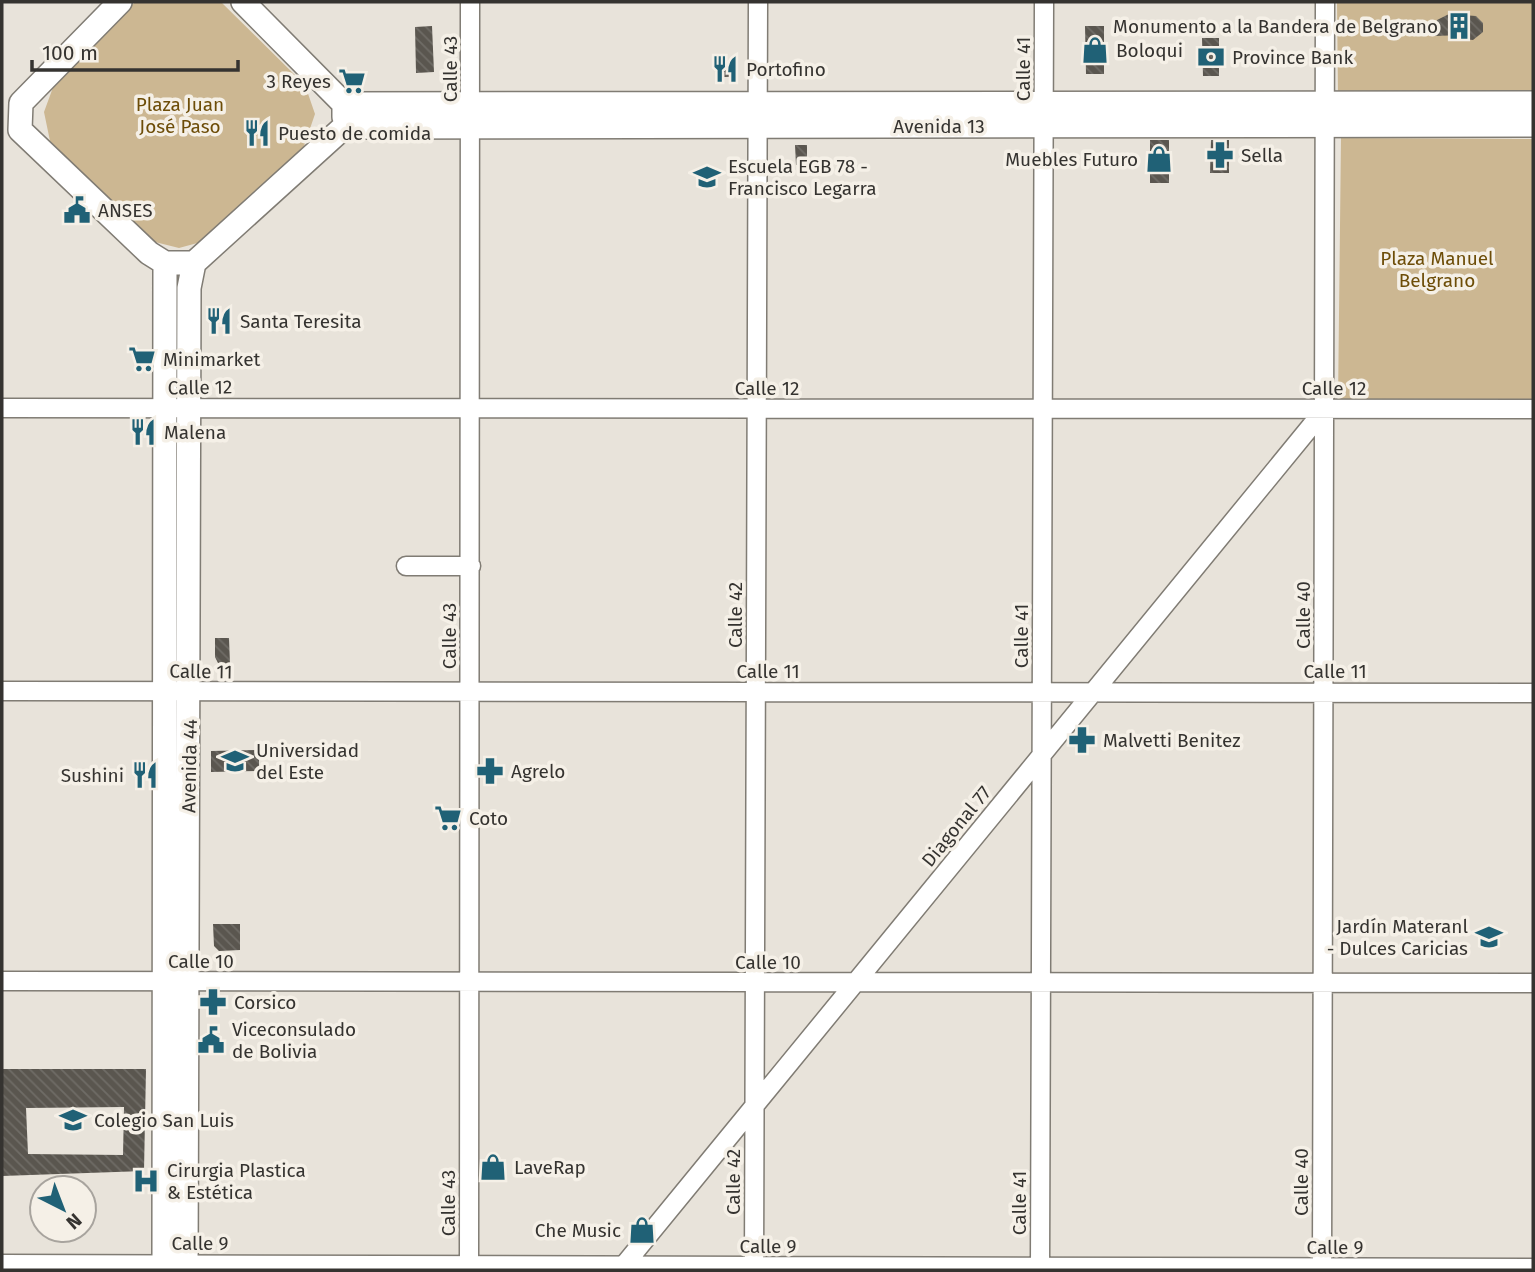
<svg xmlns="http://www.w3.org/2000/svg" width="1535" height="1272" font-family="'Fira Sans',sans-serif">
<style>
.park{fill:#ccb792}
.building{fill:url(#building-back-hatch);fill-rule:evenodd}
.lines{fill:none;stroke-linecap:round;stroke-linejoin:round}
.minor-casing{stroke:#807c74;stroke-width:21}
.major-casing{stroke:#807c74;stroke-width:26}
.minor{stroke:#fff;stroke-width:18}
.major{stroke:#fff;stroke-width:23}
.labels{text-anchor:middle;stroke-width:7;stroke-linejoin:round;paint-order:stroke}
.poi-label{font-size:19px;fill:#353330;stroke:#f5f0e7;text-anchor:start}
.street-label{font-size:19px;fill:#353330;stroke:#f5f0e7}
.park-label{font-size:19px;fill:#6d4d08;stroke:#f5f0e7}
</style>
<defs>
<pattern id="building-back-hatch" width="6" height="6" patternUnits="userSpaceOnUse" patternTransform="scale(1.75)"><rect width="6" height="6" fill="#5a564f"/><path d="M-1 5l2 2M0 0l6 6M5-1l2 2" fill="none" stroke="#6f6c66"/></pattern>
</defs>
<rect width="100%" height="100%" fill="#e8e3da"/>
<path class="park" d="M135,2H221L305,85L315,114L304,146L212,239L179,248L151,241L50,141L44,112L55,82Z
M1337,2H1533V95L1338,96Z
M1341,138L1533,139V399L1338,403Z"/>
<path class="building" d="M1449,14L1476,16L1483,23V32L1473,40L1463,39V35L1435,36L1437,20Z
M432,26L434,72L416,73L415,27Z
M1085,26H1104V74H1086Z
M1202,38H1219V76H1203Z
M735,64V73L730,77H716V65Z
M1150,140H1169V183H1150Z
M1211,140H1229V173H1210Z
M795,145H807V165H796Z
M215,638H229L230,664L218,663L215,657Z
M259,750V771L211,772V751Z
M213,924H240V950L219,951L214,946Z
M2,1069H146L144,1171L2,1176ZM124,1107L123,1155L28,1154L26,1108Z"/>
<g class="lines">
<defs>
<path id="minor" d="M2,408L1533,409
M406,566H471
M2,691L1533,693
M2,981L1533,983
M2,1264L1533,1268
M469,1270L470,2
M620,1270L1325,409
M754,1270L758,2
M1040,1270L1044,2
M1322,1270L1325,2"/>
<path id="major" d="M120,2L21,103L20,130L149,253L165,263H194L344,127
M243,2L344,104V117
M344,104L1533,103
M344,127L1533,125
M164,1270L165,263
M186,1270C187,943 189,616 189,288L194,263"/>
</defs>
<use href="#minor" class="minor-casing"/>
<use href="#major" class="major-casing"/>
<use href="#minor" class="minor"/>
<use href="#major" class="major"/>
</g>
<defs>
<symbol id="building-bare" viewBox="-9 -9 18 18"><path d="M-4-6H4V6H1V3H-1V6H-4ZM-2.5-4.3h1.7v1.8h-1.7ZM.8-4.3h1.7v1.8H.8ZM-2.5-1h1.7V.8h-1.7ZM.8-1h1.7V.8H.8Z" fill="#206176" stroke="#f5f0e7" stroke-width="2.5" paint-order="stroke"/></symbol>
<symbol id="shop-bare" viewBox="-9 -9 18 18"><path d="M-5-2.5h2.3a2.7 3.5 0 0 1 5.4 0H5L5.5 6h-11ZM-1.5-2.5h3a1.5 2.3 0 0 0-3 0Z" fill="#206176" stroke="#f5f0e7" stroke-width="2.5" paint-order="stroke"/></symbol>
<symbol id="bank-bare" viewBox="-9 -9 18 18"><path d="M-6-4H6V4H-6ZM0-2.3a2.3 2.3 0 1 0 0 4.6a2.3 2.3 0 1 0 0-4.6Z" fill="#206176" stroke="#f5f0e7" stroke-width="2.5" paint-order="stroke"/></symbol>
<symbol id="restaurant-bare" viewBox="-9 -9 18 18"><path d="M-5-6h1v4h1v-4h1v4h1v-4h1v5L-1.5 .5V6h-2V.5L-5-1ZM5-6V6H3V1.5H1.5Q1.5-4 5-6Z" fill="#206176" stroke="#f5f0e7" stroke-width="2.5" paint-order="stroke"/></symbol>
<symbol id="supermarket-bare" viewBox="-9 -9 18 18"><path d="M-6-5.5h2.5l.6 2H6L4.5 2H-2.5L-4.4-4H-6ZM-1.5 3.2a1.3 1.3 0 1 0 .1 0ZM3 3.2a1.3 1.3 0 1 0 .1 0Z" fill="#206176" stroke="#f5f0e7" stroke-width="2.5" paint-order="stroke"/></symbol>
<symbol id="pharmacy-bare" viewBox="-9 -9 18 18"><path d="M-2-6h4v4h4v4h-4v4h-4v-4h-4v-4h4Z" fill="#206176" stroke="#f5f0e7" stroke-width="2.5" paint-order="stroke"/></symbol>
<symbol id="school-bare" viewBox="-9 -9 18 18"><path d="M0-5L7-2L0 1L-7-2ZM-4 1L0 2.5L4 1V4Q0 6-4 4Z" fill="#206176" stroke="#f5f0e7" stroke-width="2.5" paint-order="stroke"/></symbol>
<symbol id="civic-bare" viewBox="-9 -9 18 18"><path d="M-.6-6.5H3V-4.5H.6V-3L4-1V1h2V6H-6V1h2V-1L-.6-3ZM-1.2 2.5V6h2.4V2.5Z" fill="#206176" stroke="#f5f0e7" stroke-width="2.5" paint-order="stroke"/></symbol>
<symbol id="university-bare" viewBox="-9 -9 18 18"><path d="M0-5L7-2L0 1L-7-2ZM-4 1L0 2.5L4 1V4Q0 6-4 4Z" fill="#206176" stroke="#f5f0e7" stroke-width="2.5" paint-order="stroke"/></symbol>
<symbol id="hospital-bare" viewBox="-9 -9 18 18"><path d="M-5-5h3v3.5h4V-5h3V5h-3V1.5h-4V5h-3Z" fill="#206176" stroke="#f5f0e7" stroke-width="2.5" paint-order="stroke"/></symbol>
</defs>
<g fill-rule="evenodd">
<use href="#building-bare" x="1440" y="7" width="38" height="38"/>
<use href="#shop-bare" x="1076" y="31" width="38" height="38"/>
<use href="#bank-bare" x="1192" y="38" width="38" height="38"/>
<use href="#restaurant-bare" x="706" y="50" width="38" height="38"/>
<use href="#supermarket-bare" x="333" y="62" width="38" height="38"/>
<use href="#restaurant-bare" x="238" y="114" width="38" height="38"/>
<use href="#pharmacy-bare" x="1201" y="136" width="38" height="38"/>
<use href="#shop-bare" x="1140" y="140" width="38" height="38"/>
<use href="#school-bare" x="688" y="158" width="38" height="38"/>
<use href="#civic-bare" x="58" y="191" width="38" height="38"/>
<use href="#restaurant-bare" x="200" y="302" width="38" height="38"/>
<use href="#supermarket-bare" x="123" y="340" width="38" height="38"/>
<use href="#restaurant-bare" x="124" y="413" width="38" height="38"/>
<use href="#pharmacy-bare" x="1063" y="721" width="38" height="38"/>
<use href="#university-bare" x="216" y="742" width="38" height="38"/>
<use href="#pharmacy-bare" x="471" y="752" width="38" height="38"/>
<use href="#restaurant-bare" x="126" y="756" width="38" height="38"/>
<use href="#supermarket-bare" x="429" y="799" width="38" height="38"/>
<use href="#school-bare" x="1470" y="918" width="38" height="38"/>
<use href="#pharmacy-bare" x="194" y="983" width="38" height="38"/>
<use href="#civic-bare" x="192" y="1021" width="38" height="38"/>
<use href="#school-bare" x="54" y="1101" width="38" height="38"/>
<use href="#shop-bare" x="474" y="1148" width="38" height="38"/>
<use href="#hospital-bare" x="127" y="1162" width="38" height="38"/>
<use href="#shop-bare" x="623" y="1211" width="38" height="38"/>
</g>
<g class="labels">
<g class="poi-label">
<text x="1438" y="33" text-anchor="end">Monumento a la Bandera de Belgrano</text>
<text x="1116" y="57">Boloqui</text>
<text x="1232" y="64">Province Bank</text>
<text x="746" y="76">Portofino</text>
<text x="331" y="88" text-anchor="end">3 Reyes</text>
<text x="278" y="140">Puesto de comida</text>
<text x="1241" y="162">Sella</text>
<text x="1138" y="166" text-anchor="end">Muebles Futuro</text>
<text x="728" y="173">Escuela EGB 78 -<tspan x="728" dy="22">Francisco Legarra</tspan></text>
<text x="98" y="217">ANSES</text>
<text x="240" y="328">Santa Teresita</text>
<text x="163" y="366">Minimarket</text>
<text x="164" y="439">Malena</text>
<text x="1103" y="747">Malvetti Benitez</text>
<text x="256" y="757">Universidad<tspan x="256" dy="22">del Este</tspan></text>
<text x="511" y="778">Agrelo</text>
<text x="124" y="782" text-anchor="end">Sushini</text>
<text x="469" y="825">Coto</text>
<text x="1468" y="933" text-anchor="end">Jardín Materanl<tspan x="1468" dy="22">- Dulces Caricias</tspan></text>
<text x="234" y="1009">Corsico</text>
<text x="232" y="1036">Viceconsulado<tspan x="232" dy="22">de Bolivia</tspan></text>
<text x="94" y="1127">Colegio San Luis</text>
<text x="514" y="1174">LaveRap</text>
<text x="167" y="1177">Cirurgia Plastica<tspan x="167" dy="22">&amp; Estética</tspan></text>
<text x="621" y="1237" text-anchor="end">Che Music</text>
</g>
<g class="street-label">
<text transform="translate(450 69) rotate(-90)" y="7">Calle 43</text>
<text transform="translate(1023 69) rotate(-90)" y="7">Calle 41</text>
<text x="939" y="133">Avenida 13</text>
<text transform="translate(200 387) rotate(-1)" y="7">Calle 12</text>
<text x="767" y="395">Calle 12</text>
<text x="1334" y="395">Calle 12</text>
<text transform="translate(735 615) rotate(-90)" y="7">Calle 42</text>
<text transform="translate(1303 615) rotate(-90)" y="7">Calle 40</text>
<text transform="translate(449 636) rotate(-90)" y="7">Calle 43</text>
<text transform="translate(1021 636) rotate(-90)" y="7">Calle 41</text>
<text transform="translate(201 671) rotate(1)" y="7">Calle 11</text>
<text x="768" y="678">Calle 11</text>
<text x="1335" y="678">Calle 11</text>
<text transform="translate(189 766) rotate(-89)" y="7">Avenida 44</text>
<text transform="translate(956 826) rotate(-51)" y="7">Diagonal 77</text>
<text x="201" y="968">Calle 10</text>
<text x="768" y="969">Calle 10</text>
<text transform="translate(733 1182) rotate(-90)" y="7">Calle 42</text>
<text transform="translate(1301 1182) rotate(-90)" y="7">Calle 40</text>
<text transform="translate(448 1203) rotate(-90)" y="7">Calle 43</text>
<text transform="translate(1019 1203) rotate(-90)" y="7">Calle 41</text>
<text x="200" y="1250">Calle 9</text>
<text x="768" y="1253">Calle 9</text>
<text x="1335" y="1254">Calle 9</text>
</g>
<g class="park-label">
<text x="180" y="111">Plaza Juan<tspan x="180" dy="22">José Paso</tspan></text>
<text x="1437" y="265">Plaza Manuel<tspan x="1437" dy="22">Belgrano</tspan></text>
</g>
</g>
<rect width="1535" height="1272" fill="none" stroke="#353330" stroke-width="7"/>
<g transform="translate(63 1209) rotate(138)"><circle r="33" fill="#f5f0e7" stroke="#a8a49e" stroke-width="2"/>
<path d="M0-5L12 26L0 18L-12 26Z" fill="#206176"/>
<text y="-10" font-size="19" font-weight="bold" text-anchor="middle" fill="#353330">N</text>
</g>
<path d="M32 60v10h206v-10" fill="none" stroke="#353330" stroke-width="3.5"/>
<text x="42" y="60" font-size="21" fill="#353330" stroke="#f5f0e7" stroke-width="5" paint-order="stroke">100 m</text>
</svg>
